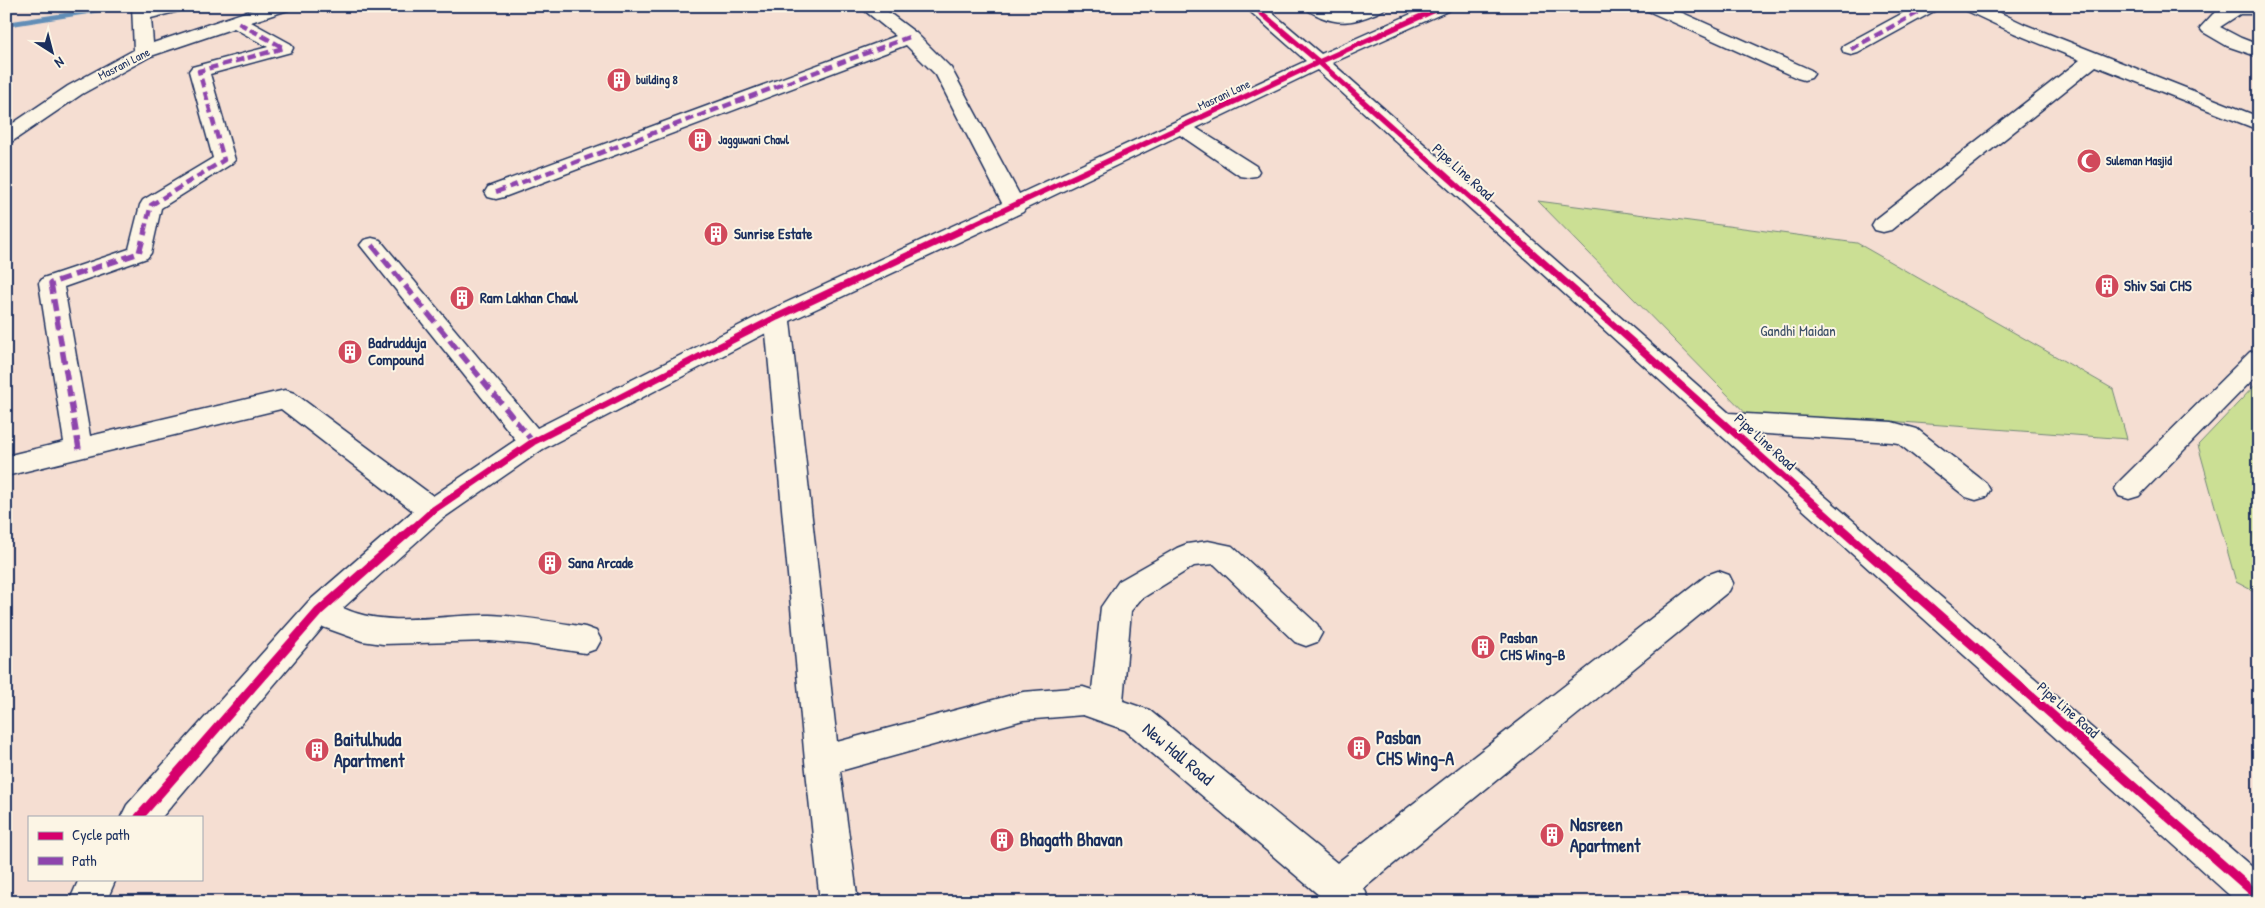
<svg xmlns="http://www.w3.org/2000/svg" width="2265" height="908" font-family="'Patrick Hand',sans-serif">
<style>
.green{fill:#cbdf94;stroke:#738779}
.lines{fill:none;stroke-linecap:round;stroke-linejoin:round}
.stream{fill:#628eb7;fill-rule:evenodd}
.minor-casing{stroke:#1b2f5e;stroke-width:3}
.minor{fill:#fcf5e5;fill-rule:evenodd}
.quiet-far1{stroke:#8e44ad;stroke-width:4.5;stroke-dasharray:9 4.5;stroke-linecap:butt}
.quiet{stroke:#8e44ad;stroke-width:5.5;stroke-dasharray:12 5.5;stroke-linecap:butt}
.cycleway-far2-casing{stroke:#fcf5e5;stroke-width:8}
.cycleway-far1-casing{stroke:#fcf5e5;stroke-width:10}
.cycleway-casing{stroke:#fcf5e5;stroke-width:12}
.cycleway-far2{stroke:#d6006c;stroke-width:5.5}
.cycleway-far1{stroke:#d6006c;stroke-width:7}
.cycleway{stroke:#d6006c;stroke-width:9}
.labels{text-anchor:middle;stroke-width:4;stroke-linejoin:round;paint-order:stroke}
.far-street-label{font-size:12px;fill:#1b2f5e;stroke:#fcf5e5}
.far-poi-label{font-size:12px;font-weight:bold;fill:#1b2f5e;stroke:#fcf5e5;text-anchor:start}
.street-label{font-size:15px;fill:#1b2f5e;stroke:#fcf5e5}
.poi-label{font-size:15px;font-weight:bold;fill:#1b2f5e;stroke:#fcf5e5;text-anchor:start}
.park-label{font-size:15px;fill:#3e5269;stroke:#fcf5e5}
.near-poi-label{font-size:18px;font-weight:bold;fill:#1b2f5e;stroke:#fcf5e5;text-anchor:start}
.near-street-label{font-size:18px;fill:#1b2f5e;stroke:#fcf5e5}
</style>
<rect width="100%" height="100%" fill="#f5ded2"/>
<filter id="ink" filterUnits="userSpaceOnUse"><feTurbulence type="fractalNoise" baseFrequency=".02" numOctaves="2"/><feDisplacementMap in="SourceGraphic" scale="10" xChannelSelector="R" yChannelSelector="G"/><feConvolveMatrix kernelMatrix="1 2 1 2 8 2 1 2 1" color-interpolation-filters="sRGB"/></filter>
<g filter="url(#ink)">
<path class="green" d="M1538,201L1857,243L2113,389L2127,439L1849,418L1765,433Z
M2259,381V594L2236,582L2198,445Z"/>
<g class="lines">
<path class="stream" d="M104,7L108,9L107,11L6,27V22Z"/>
<defs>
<path id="minor" d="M132,6H186L183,10L151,18L153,43L263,6H291L288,10L251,22L291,44L293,48L291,52L210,74L235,160L231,164L161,208L151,253L147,258L64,287L90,436L285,390L294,393L433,496L516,440L360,245L364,240L372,238L380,240L537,428L768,311L1002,203L936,75L906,45L504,197L496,199L488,197L485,192L488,187L896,36L859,6H880L916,33L951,68L1019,194L1306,61L1244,6H1264L1321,54L1429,6H1453L1450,10L1332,63L1729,413L1892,422L1917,429L1986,483L1990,490L1986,497L1976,500L1966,497L1898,443L1892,442L1752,433L2259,873V902H2237L1317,70L1196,128L1256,166L1259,171L1256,176L1248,177L1240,176L1180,135L1025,209L1023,212L790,321L837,742L1023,692L1083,687L1092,690L1101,607L1119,581L1177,548L1187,544L1208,541L1232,546L1317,624L1322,633L1317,642L1306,646L1295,642L1214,564L1194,566L1141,599L1131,611L1123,701L1149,710L1337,863L1707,575L1718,571L1729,575L1733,583L1729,591L1364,888L1370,902H1327L1125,730L1083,715L1023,720L840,771L858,902H820L805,761L766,333L543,449L442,519L343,608C388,629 443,614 490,615C522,616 554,622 585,627L596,631L601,640L596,649L585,653L526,644L490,641L383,644L362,641L323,627L162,817H121L127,805L308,602L413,511L281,409L6,476V456L64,442L39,283L43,278L129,249L140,205L143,200L213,158L189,71L192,67L268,47L234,28L151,56L82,94L13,141L6,143V128L68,86L134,50Z
M1304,6H1327L1345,12L1362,6H1387C1383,11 1379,12 1374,14C1355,22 1340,25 1321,17C1315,14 1308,12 1304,6Z
M1643,6H1667L1811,70L1814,74L1811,78L1804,80L1797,78L1646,10Z
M1916,6H1939L1936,10L1858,53L1851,55L1844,53L1842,49L1844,45Z
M1962,6H1986L2026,25L2259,117V130L2096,66L1891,230L1883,232L1875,230L1872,225L1875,220L2080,60L2014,33L1965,10Z
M2226,6H2259V14H2240L2220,27L2241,38L2259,45V57L2227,46L2203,32L2200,28L2213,14Z
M2259,350V373L2139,496L2129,499L2119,496L2115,489L2119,482L2250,352Z
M79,879H116L106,902H69Z"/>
</defs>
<use href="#minor" class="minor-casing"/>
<use href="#minor" class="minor"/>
<path class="quiet-far1" d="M1851,49L1930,6
M496,192L909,37
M144,232L151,205L224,160L199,71L284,48L235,21"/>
<path class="quiet" d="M372,245L533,442
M79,449L51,283L139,253L145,231"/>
<defs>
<path id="cycleway-far2" d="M1253,6L1319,62L1509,232
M957,232L1319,62L1444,6"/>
<path id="cycleway-far1" d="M1508,231L1842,529
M412,529L432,511L533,442L777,317L960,231"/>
<path id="cycleway" d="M1840,528L2259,897
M139,817L319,611L413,528"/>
</defs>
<use href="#cycleway-far2" class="cycleway-far2-casing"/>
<use href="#cycleway-far1" class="cycleway-far1-casing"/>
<use href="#cycleway" class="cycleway-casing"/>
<use href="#cycleway-far2" class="cycleway-far2"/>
<use href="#cycleway-far1" class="cycleway-far1"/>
<use href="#cycleway" class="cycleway"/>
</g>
</g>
<defs>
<symbol id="building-disc" viewBox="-11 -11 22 22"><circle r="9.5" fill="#d1495b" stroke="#fcf5e5"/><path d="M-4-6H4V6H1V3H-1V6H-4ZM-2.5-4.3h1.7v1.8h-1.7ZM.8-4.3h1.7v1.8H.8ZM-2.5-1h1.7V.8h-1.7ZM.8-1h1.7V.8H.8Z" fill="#fff"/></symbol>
<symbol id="mosque-disc" viewBox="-11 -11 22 22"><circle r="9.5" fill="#d1495b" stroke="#fcf5e5"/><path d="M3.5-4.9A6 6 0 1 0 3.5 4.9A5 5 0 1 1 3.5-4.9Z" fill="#fff"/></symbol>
</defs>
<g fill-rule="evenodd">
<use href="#building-disc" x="605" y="66" width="28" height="28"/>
<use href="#building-disc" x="686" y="126" width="28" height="28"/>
<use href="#mosque-disc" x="2075" y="147" width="28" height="28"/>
<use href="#building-disc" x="702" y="220" width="28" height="28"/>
<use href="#building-disc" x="2093" y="272" width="28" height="28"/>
<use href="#building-disc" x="448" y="284" width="28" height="28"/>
<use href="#building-disc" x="336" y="338" width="28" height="28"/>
<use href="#building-disc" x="536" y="549" width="28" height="28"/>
<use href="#building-disc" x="1469" y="633" width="28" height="28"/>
<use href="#building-disc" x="1345" y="734" width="28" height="28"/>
<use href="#building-disc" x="303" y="736" width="28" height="28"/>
<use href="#building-disc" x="1538" y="821" width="28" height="28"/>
<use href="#building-disc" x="988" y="826" width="28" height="28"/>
</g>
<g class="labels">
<g class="far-street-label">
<text transform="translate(124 64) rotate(-27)" y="4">Masrani Lane</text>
<text transform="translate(1224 95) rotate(-25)" y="4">Masrani Lane</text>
</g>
<g class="far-poi-label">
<text x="636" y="84">building 8</text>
<text x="718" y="144">Jagguwani Chawl</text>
<text x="2106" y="165">Suleman Masjid</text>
</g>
<g class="street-label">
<text transform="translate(1463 172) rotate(42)" y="5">Pipe Line Road</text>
<text transform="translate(1765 442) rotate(42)" y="5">Pipe Line Road</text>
<text transform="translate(2068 710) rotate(41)" y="5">Pipe Line Road</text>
</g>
<g class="poi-label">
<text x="734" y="239">Sunrise Estate</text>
<text x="2124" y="291">Shiv Sai CHS</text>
<text x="480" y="303">Ram Lakhan Chawl</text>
<text x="368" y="348">Badrudduja<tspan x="368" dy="17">Compound</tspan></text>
<text x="568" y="568">Sana Arcade</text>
<text x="1500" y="643">Pasban<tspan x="1500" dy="17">CHS Wing-B</tspan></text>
</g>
<g class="park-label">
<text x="1798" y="336">Gandhi Maidan</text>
</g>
<g class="near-poi-label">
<text x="1376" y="744">Pasban<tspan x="1376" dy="21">CHS Wing-A</tspan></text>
<text x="334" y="746">Baitulhuda<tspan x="334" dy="21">Apartment</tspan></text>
<text x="1570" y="831">Nasreen<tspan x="1570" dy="21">Apartment</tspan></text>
<text x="1020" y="846">Bhagath Bhavan</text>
</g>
<g class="near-street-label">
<text transform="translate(1178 754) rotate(40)" y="6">New Hall Road</text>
</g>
</g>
<rect width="2265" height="908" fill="none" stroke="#fcf5e5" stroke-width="25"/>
<rect x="12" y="12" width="2240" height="883" fill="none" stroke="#1b2f5e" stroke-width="2" filter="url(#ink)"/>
<rect x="28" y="816" width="175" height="65" fill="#fcf5e5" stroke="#a2a6af"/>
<rect x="38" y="832" width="25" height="8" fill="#d6006c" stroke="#a2a6af"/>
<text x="72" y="840" font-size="15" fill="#1b2f5e">Cycle path</text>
<rect x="38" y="857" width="25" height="8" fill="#8e44ad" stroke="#a2a6af"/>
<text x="72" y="866" font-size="15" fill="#1b2f5e">Path</text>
<g transform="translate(52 52) rotate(144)" stroke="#fcf5e5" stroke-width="4" paint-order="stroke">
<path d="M0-4L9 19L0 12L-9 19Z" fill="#1b2f5e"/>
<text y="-8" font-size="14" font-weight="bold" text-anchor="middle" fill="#1b2f5e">N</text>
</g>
</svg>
